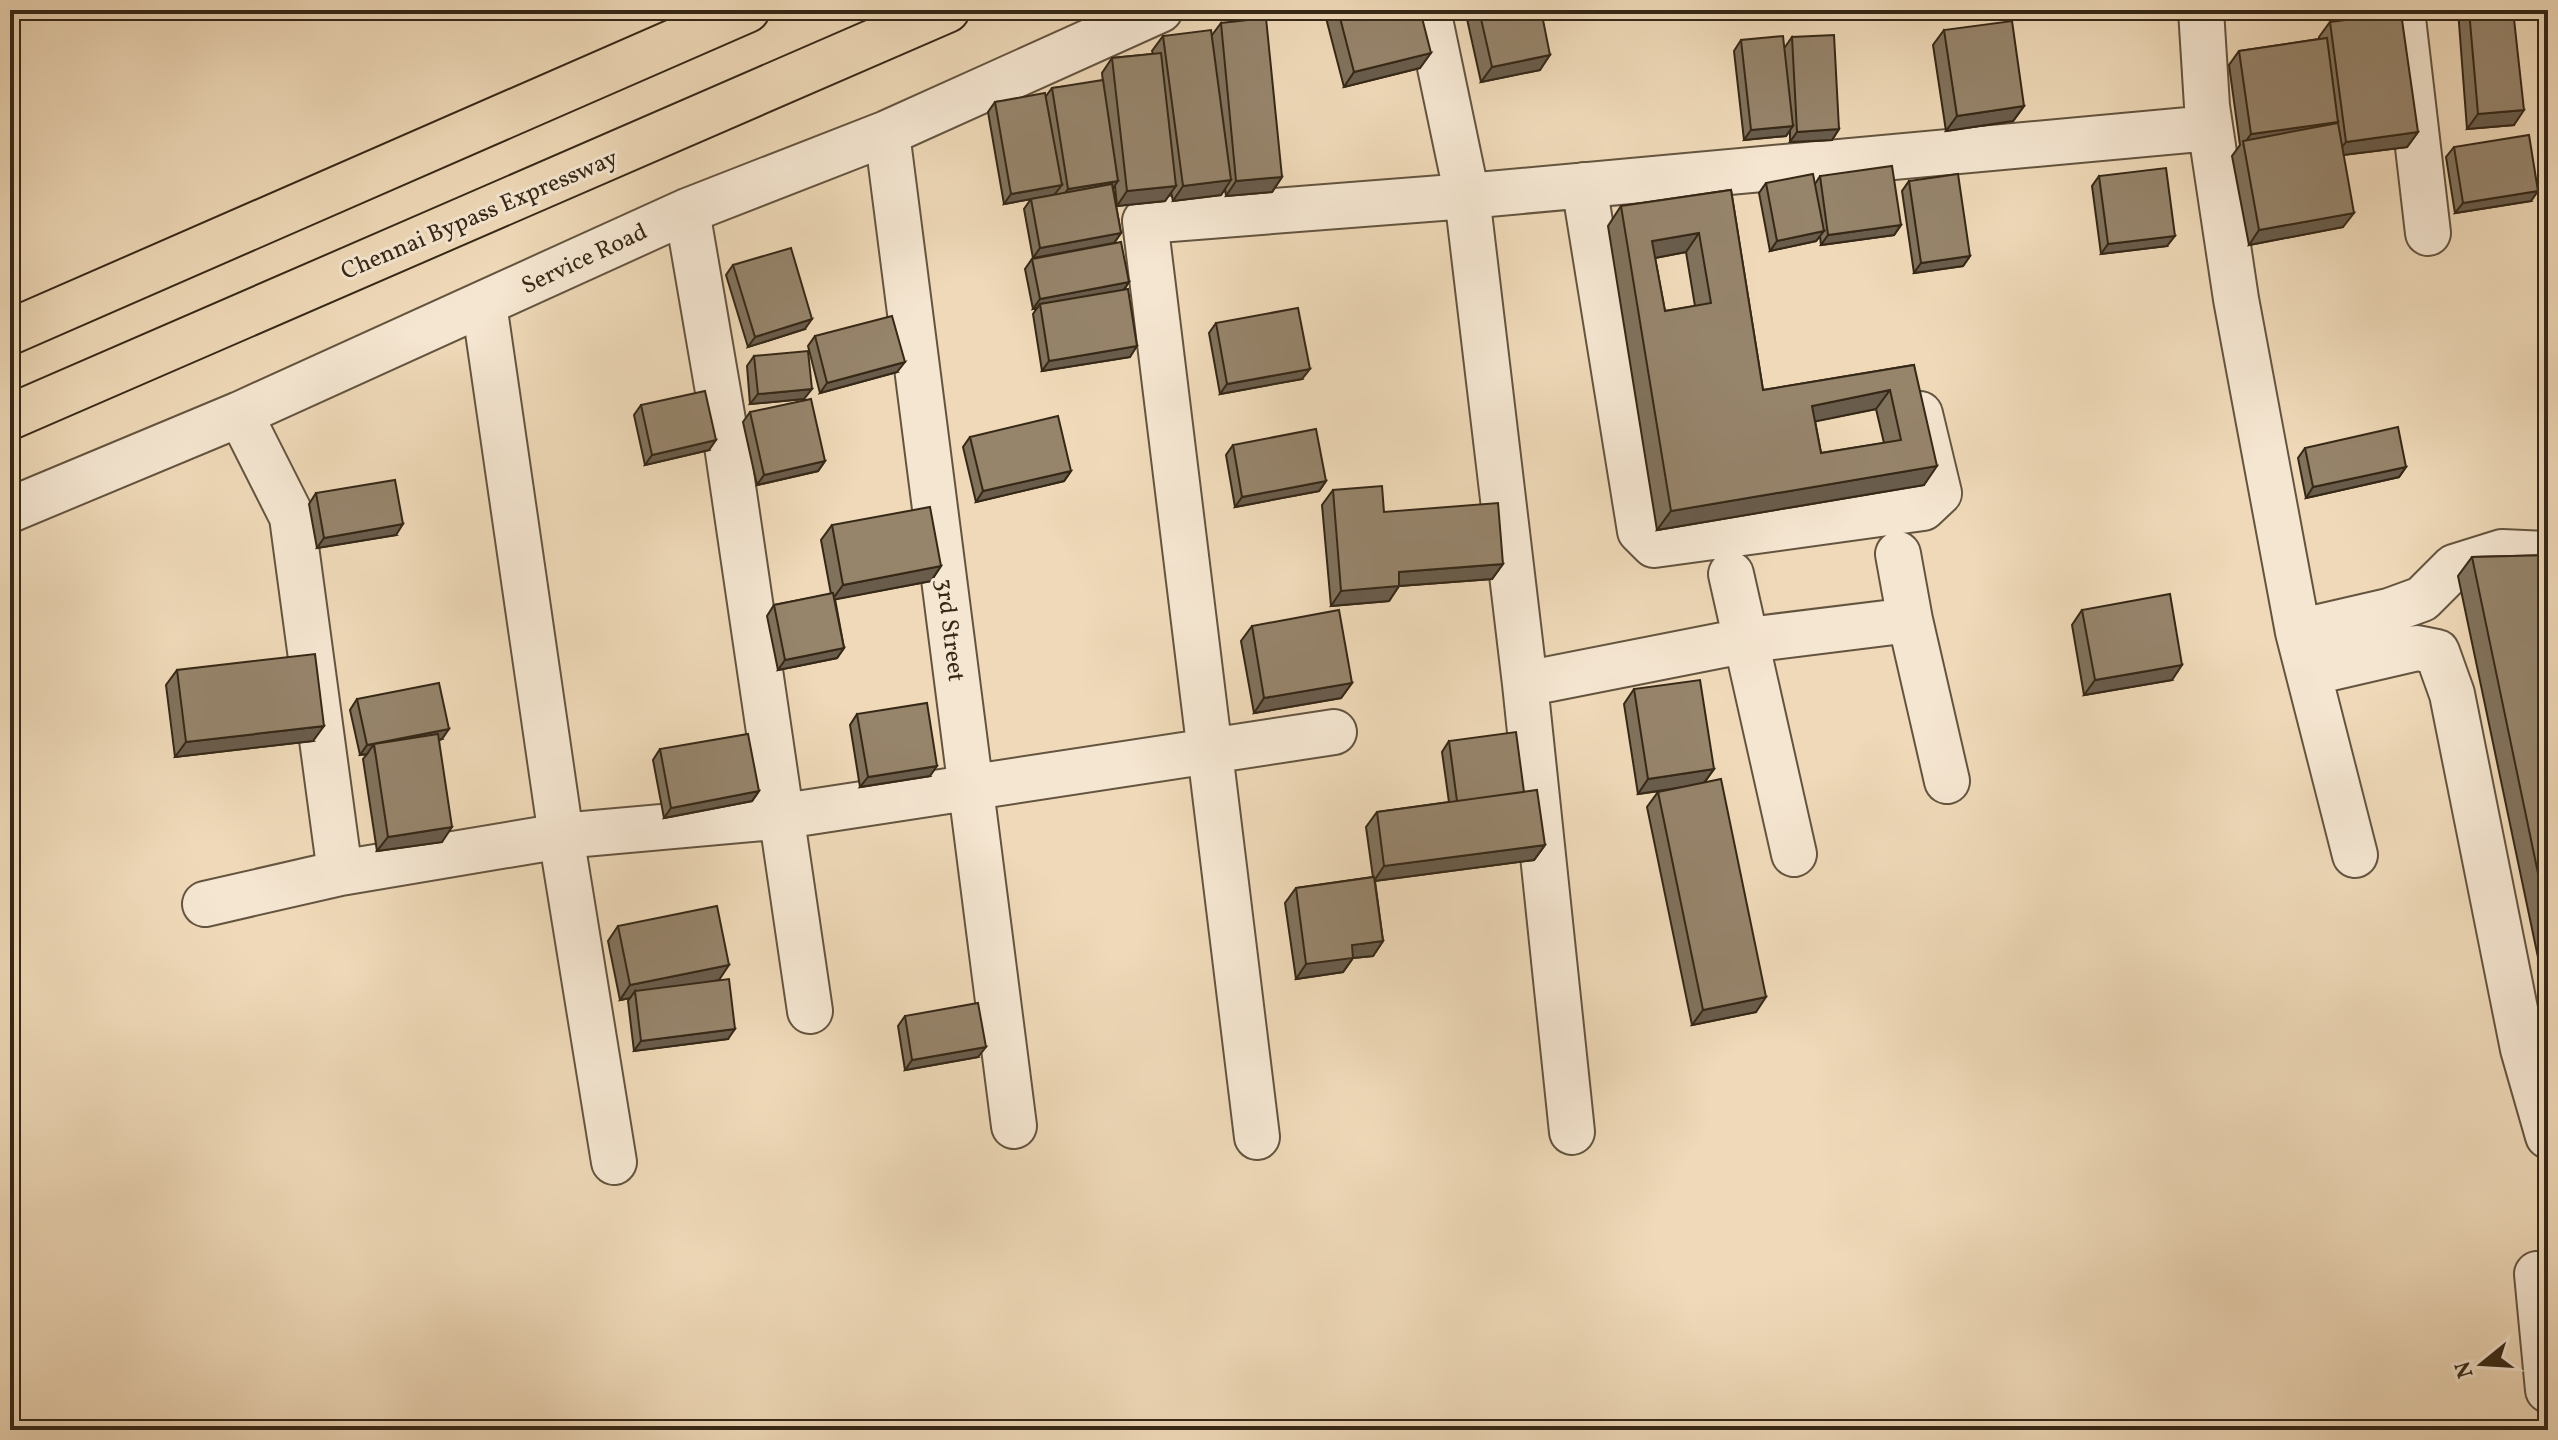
<svg xmlns="http://www.w3.org/2000/svg" width="2558" height="1440" font-family="Vollkorn,serif">
<style>
.lines{fill:none;stroke-linecap:round;stroke-linejoin:round}
.minor-casing{stroke:#64543f;stroke-width:48}
.highway-casing{stroke:#362817;stroke-width:48}
.minor{stroke:#f5e6d1;stroke-width:44}
.highway{stroke:#efd9b8;stroke-width:44}
.wall{fill:#81725c;stroke:#362817;stroke-width:2;fill-rule:evenodd}
.shaded-wall{fill:#695c4b;stroke:#362817;stroke-width:2}
.building{fill:#96846b;stroke:#362817;stroke-width:2;fill-rule:evenodd}
.labels{text-anchor:middle;stroke-width:6;stroke-linejoin:round;paint-order:stroke}
.street-label{font-size:24px;fill:#362817;stroke:#f5e6d1}
</style>
<rect width="100%" height="100%" fill="#efd9b8"/>
<filter id="stains"><feTurbulence type="fractalNoise" baseFrequency=".0025" numOctaves="4"/><feColorMatrix values="0 0 0 0 .2 0 0 0 0 .09 0 0 0 0 .02 0 0 0 .5 -.17"/></filter>
<radialGradient id="worn" r=".72"><stop offset=".6" stop-color="#630" stop-opacity="0"/><stop offset="1" stop-color="#630" stop-opacity=".3"/></radialGradient>
<g class="lines">
<defs>
<path id="minor" d="M1428,10L1467,196L1525,684L1572,1132
M2201,10L2207,106L2236,299L2298,632L2355,855
M2402,10L2428,233
M887,133L1014,1126
M1584,185L1640,531L1654,545L1923,508L1939,493L1920,414
M687,211L725,432L810,1011
M484,304L561,836L614,1162
M240,414L292,517L340,873
M10,510L240,414L687,211L887,133L1160,10
M1898,554L1910,620
M1731,574L1794,854
M2298,632L2389,611L2422,599L2454,567L2502,552L2548,554
M2309,673L2417,648L2437,652L2452,694L2523,1049L2548,1136
M1525,684L1748,640L1910,620L1947,781
M205,904L340,873L561,836L784,816L1334,732
M1257,1137L1145,221L1467,196L2210,128
M2537,1274L2548,1390"/>
<path id="highway" d="M10,332L747,10
M10,417L947,10"/>
</defs>
<use href="#minor" class="minor-casing"/>
<use href="#highway" class="highway-casing"/>
<use href="#minor" class="minor"/>
<use href="#highway" class="highway"/>
</g>
<path class="wall" d="M1331,10H1420V68L1344,87L1326,18Z
M1465,10H1541L1540,70L1481,82Z
M2458,10H2513L2514,125L2467,129Z
M2330,22L2418,132L2407,147L2343,155V227L2249,245L2232,156L2240,145L2229,65L2239,51L2319,39V37Z
M1221,23L1282,177L1272,192L1226,196L1225,188L1221,195L1173,201L1171,192L1165,201L1117,206L1115,186L1113,189L1121,233L1114,243L1033,258L1024,209L1031,199L1054,195L1004,204L988,112L995,102L1046,96L1052,88L1103,82L1102,73L1112,58L1153,54L1152,51L1163,36L1212,35Z
M1944,30L2024,106L2013,121L1946,131L1933,45Z
M1792,37L1839,129L1832,140L1790,142V130L1786,136L1744,140L1734,51L1741,40L1785,47Z
M2454,147L2531,201L2455,213L2446,157Z
M1820,176L1901,225L1894,235L1821,245L1820,236L1816,241L1770,251L1759,193L1766,183L1815,184Z
M2099,176L2167,246L2101,254L2092,186Z
M1909,181L1970,256L1963,266L1914,273L1902,191Z
M1731,190L1763,390L1914,365L1924,485L1657,530L1608,226L1621,206ZM1686,252L1695,306L1665,311L1655,258ZM1876,409L1884,443L1821,453L1815,421Z
M1032,259L1129,282L1124,290L1130,357L1042,371L1033,314L1037,308L1033,309L1025,269Z
M733,265L805,329L748,347L726,275Z
M1216,323L1302,379L1220,394L1209,333Z
M815,336L897,372L820,393L808,346Z
M754,356L804,399L750,404L747,366Z
M641,405L709,450L645,465L634,415Z
M750,412L825,461L818,471L757,485L743,422Z
M970,437L1071,471L1064,481L976,502L963,447Z
M1233,445L1326,481L1319,491L1235,507L1226,455Z
M2305,448L2406,467L2399,477L2306,498L2298,458Z
M1333,490L1384,512L1503,564L1492,579L1399,586L1389,601L1331,606L1322,505Z
M316,493L396,535L317,548L309,504Z
M832,525L941,566L931,581L835,599L844,648L837,658L778,670L767,616L774,605L831,594L821,540Z
M2548,555V1005L2458,576L2472,557Z
M2082,610L2172,680L2084,695L2072,625Z
M1252,626L1352,683L1341,698L1254,713L1241,641Z
M177,670L313,741L175,757L166,685Z
M1634,689L1714,769L1704,783L1756,1012L1692,1025L1647,807L1658,792L1680,788L1638,794L1624,704Z
M357,699L442,739L439,740L442,842L377,851L363,759L367,754L360,755L350,710Z
M857,714L930,776L860,787L850,725Z
M1449,741L1524,792L1545,845L1534,860L1375,881L1383,941L1373,956L1353,958L1343,972L1296,979L1285,903L1296,888L1373,877L1366,827L1377,812L1449,802L1442,752Z
M660,749L759,791L752,801L664,818L653,760Z
M618,926L719,980L708,982L728,1039L634,1051L628,1001L630,998L620,1000L608,941Z
M905,1016L978,1057L905,1070L898,1026Z"/>
<path class="shaded-wall" d="M1431,53L1420,68L1344,87L1354,72Z
M1550,55L1540,70L1481,82L1492,67Z
M2024,106L2013,121L1946,131L1957,116Z
M2524,110L2514,125L2467,129L2478,114Z
M2338,122L2328,136L2244,144L2251,134Z
M1793,126L1786,136L1744,140L1751,130Z
M1839,129L1832,140L1790,142L1797,132Z
M2418,132L2407,147L2335,156L2346,142Z
M1282,177L1272,192L1226,196L1236,181Z
M1231,180L1221,195L1173,201L1183,186Z
M1118,181L1111,191L1061,199L1068,189Z
M1062,185L1054,195L1004,204L1011,194Z
M1176,186L1165,201L1117,206L1127,191Z
M2538,191L2531,201L2455,213L2463,203Z
M2354,213L2343,227L2249,245L2259,230Z
M1901,225L1894,235L1821,245L1828,235Z
M1824,231L1816,241L1770,251L1777,241Z
M1121,233L1114,243L1033,258L1040,248Z
M1699,233L1686,252L1639,261L1652,241Z
M2175,236L2167,246L2101,254L2108,244Z
M1970,256L1963,266L1914,273L1921,263Z
M1129,282L1122,292L1040,304L1037,308L1033,309L1040,299Z
M812,319L805,329L748,347L755,337Z
M1137,346L1130,357L1042,371L1049,361Z
M905,362L897,372L820,393L827,383Z
M1310,369L1302,379L1220,394L1227,384Z
M812,389L804,399L750,404L758,394Z
M1890,390L1876,409L1798,425L1812,406Z
M716,440L709,450L645,465L652,455Z
M825,461L818,471L757,485L764,475Z
M1937,466L1924,485L1657,530L1671,511Z
M2406,467L2399,477L2306,498L2313,487Z
M1071,471L1064,481L976,502L983,491Z
M1326,481L1319,491L1235,507L1242,497Z
M403,524L396,535L317,548L324,538Z
M1503,564L1492,579L1399,586L1389,601L1331,606L1341,591L1399,572Z
M941,566L931,581L832,600L843,585Z
M844,648L837,658L778,670L785,660Z
M2182,665L2172,680L2084,695L2095,680Z
M1352,683L1341,698L1254,713L1264,698Z
M324,726L313,741L175,757L186,742Z
M449,729L442,739L375,752L374,744L367,754L360,755L367,745Z
M937,766L930,776L860,787L868,777Z
M1714,769L1703,784L1638,794L1648,779Z
M759,791L752,801L664,818L671,808Z
M452,827L442,842L377,851L388,837Z
M1545,845L1534,860L1374,881L1384,866Z
M1383,941L1373,956L1353,958L1343,972L1296,979L1306,964L1352,945Z
M729,965L719,980L636,997L635,991L630,998L620,1000L630,985Z
M1766,997L1756,1012L1692,1025L1703,1010Z
M735,1029L728,1039L634,1051L641,1041Z
M986,1047L978,1057L905,1070L912,1060Z"/>
<path class="building" d="M1338,10H1420L1431,53L1354,72Z
M1479,10H1541L1550,55L1492,67Z
M2469,10H2513L2524,110L2478,114Z
M2401,13L2418,132L2346,142L2330,22Z
M1266,18L1282,177L1236,181L1221,23Z
M2012,21L2024,106L1957,116L1944,30Z
M1211,30L1231,180L1183,186L1163,36Z
M1834,35L1839,129L1797,132L1792,37Z
M1783,36L1793,126L1751,130L1741,40Z
M2327,38L2338,122L2251,134L2239,51Z
M1161,53L1176,186L1127,191L1112,58Z
M1103,80L1118,181L1068,189L1052,88Z
M1045,93L1062,185L1011,194L995,102Z
M2338,123L2354,213L2259,230L2243,141Z
M2529,135L2538,191L2463,203L2454,147Z
M1892,166L1901,225L1828,235L1820,176Z
M2166,168L2175,236L2108,244L2099,176Z
M1813,174L1824,231L1777,241L1766,183Z
M1958,174L1970,256L1921,263L1909,181Z
M1112,184L1121,233L1040,248L1031,199Z
M1731,190L1763,390L1914,365L1937,466L1671,511L1621,206ZM1699,233L1711,303L1665,311L1652,241ZM1890,390L1901,440L1821,453L1812,406Z
M1121,242L1129,282L1040,299L1032,259Z
M791,248L812,319L755,337L733,265Z
M1128,289L1137,346L1049,361L1040,304Z
M1298,308L1310,369L1227,384L1216,323Z
M892,316L905,362L827,383L815,336Z
M808,351L812,389L758,394L754,356Z
M705,391L716,440L652,455L641,405Z
M811,399L825,461L764,475L750,412Z
M1058,416L1071,471L983,491L970,437Z
M2398,427L2406,467L2313,487L2305,448Z
M1316,429L1326,481L1242,497L1233,445Z
M395,480L403,524L324,538L316,493Z
M1382,486L1384,512L1498,503L1503,564L1399,572V586L1341,591L1333,490Z
M930,507L941,566L843,585L832,525Z
M2548,555V921L2472,557Z
M833,593L844,648L785,660L774,605Z
M2170,594L2182,665L2095,680L2082,610Z
M1339,610L1352,683L1264,698L1252,626Z
M315,654L324,726L186,742L177,670Z
M1700,680L1714,769L1648,779L1634,689Z
M439,683L449,729L367,745L357,699Z
M927,703L937,766L868,777L857,714Z
M1516,732L1524,792L1457,801L1449,741Z
M438,734L452,827L388,837L374,744Z
M748,734L759,791L671,808L660,749Z
M1721,779L1766,997L1703,1010L1658,792Z
M1537,790L1545,845L1384,866L1377,812Z
M1374,877L1383,941L1352,945L1353,958L1306,964L1296,888Z
M717,906L729,965L630,985L618,926Z
M729,979L735,1029L641,1041L635,991Z
M978,1003L986,1047L912,1060L905,1016Z"/>
<g class="labels">
<g class="street-label">
<text transform="translate(479 214) rotate(-23)" y="8">Chennai Bypass Expressway</text>
<text transform="translate(584 258) rotate(-25)" y="8">Service Road</text>
<text transform="translate(951 630) rotate(83)" y="8">3rd Street</text>
</g>
</g>
<rect width="2558" height="1440" fill="none" stroke="#efd9b8" stroke-width="40"/>
<rect x="12" y="12" width="2534" height="1416" fill="none" stroke="#362817" stroke-width="4"/>
<rect x="20" y="20" width="2518" height="1400" fill="none" stroke="#362817" stroke-width="2"/>
<g transform="translate(2482 1364) rotate(252)" stroke="#f5e6d1" stroke-width="6" paint-order="stroke">
<path d="M0-6L14 30L0 20L-14 30Z" fill="#362817"/>
<text y="-12" font-size="22" font-weight="bold" text-anchor="middle" fill="#362817">N</text>
</g>
<rect width="100%" height="100%" filter="url(#stains)"/>
<rect width="100%" height="100%" fill="url(#worn)"/>
</svg>
